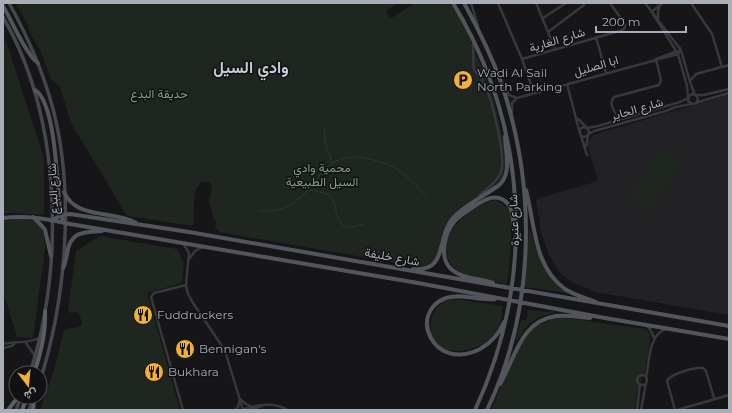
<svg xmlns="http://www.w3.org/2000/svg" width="732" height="413" font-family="Montserrat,Vazirmatn,sans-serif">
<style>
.built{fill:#222225}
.green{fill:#1e261f}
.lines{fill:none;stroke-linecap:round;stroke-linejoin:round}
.stream{stroke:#2c353c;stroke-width:1}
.minor{stroke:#37383d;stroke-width:2.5}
.secondary{stroke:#45474d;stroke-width:3.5}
.primary{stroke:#53555c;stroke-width:4}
.trunk{stroke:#5b5e65;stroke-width:4}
.labels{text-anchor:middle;stroke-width:3;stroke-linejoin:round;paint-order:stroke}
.street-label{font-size:12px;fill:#a8adb8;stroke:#111113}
.poi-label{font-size:12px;fill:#a8adb8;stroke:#111113;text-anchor:start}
.park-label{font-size:12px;fill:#7fa381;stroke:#111113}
.district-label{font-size:16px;font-weight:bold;fill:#c9ccd4;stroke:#111113}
</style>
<rect width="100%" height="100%" fill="#161618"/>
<path class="built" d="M729,95V315L595,292L573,283L559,272L549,255L541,232L536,199L598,181L587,144L593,135Z"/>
<path class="green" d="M16,3H398L386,11L390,19L415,3H449L454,9L456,11L464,25L483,71L494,101L502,135L507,168L502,181L461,210L447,224L442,234L440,251L437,259L426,268L219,232V230L215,229L216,220H214L209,201L212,188L210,182H201L195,191L193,226L127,216L71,123L60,87L51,79L40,50L29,31L30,30Z
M6,41L44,158V215L9,213L3,214V42Z
M662,150L679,161V169L650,209L647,210L628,197V193L658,152Z
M496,200C501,203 505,205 508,210C515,223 509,268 507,284C493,281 464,277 454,268C451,265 449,262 448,258C441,235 459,219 476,208C483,204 488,201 496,200Z
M17,219C40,219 44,226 45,249L33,338L17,337L3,291V221Z
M529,227C539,258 542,272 568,293L525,287Z
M100,236L177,249L184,263L182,283L147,293L180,410H40L53,373L64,330L81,326L82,323L79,313L76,312L71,313L68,312L76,251Z
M453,299L503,306C502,312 502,318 500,324C483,362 419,360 432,317C435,306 443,301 453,299Z
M528,310L547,312L550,311L557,312C530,318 529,323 514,345L521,320H526Z
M558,317L645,329L650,334V342L645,372L637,390L635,410H491C500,390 514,347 529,333C537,324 547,321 558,317Z"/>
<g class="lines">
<path class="stream" d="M325,127L324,139L332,162
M309,190C316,191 324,192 330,196C339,204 333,228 351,227C355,227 359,225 363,224
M259,211C267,211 277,211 284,208C294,204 305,194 312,186C316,182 318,177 321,173C338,155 355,154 377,161C384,163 391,165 397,169C408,176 417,187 426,196"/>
<path class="minor" d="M471,3L478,26
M498,3L522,59L534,93
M536,3L555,49
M645,3L681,50L690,82L695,95
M691,3L712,34L722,67
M651,12L663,3
M653,14L678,54L687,86L688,97
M543,18L566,3
M658,18V11L660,5
M548,32L584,5
M596,37L606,73
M473,44C474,52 472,61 474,69C476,74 481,77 483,81C491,96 508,160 500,174C496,183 486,189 479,196
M522,59L623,30L625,27V24L610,3
M656,59L678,51
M690,81L696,74L729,65
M567,84L579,130
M504,87L509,95L517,98L678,54L680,51V48
M696,95H704L729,89
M697,102L698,99L696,95L692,94L689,96L688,101L693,104L705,100L729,93
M512,115V103L517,98
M578,119L586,127
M622,119C615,116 608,103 614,97L659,85L661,80L656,59
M587,128L589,132L588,135L584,137L581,136L579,130L583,127L587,128L598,126L680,102L688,98
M589,134L594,131L666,111L676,107L691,104
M581,136L587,155
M586,146L588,135
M183,243L189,253L186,285L188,294L193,303L220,343L226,354L243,410
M190,258L195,251L203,247
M646,325L650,329L654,338
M26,343L35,356
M3,344C15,341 27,344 39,338
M3,348L12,346L16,342
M637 380a5 5 0 1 1 10 0a5 5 0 1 1-10 0Z
M646,377C650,361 648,335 666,329
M183,410L151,297L154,293L186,285
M235,410L238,407L240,399L246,404L252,407
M241,410C257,405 272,401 288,410
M249,410L262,406
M637,410L640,384
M641,410L646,383
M675,410L667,381C670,374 695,367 703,368L706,371L714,398
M677,410L729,395"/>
<path class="secondary" d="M9,3C28,37 43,71 53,109C75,193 66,299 40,381
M3,17C44,88 55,168 52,248C50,290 43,333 30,373
M16,410L21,397
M29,410L34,397"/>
<path class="primary" d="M453,3C529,128 536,278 475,410
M464,3C479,30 492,57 502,85C537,190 535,310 487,410
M3,6C12,21 25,53 38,63
M35,90C56,103 57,185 60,210L62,218L65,223
M526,190C535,223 533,266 565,289C574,295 586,298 596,302
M64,192C76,220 114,210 136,223
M33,217L42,226L45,230L51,256
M3,218C26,215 48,219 70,224L418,283L605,318L729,339
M53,220L61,215L70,214L189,232L729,326
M63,268C66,263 66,259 67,254C70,231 84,232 102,231
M413,269C449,272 436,237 453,218C465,205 484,196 498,186C513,174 505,152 505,136
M493,283C479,278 461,279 450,268C439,256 445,233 454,222C459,216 466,212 473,207C484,200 497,191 508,204C513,210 513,220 514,228
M495,299C479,301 462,293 446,298C407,312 433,373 480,349C491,343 499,334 504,322
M500,384C515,359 520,321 556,316C567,315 579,317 590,318"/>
<path class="trunk" d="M34,373C41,353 46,333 45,311
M8,410L18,397
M22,410L27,397
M33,410L34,399"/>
</g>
<defs>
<symbol id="parking-disc" viewBox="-11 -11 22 22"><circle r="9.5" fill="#f2b134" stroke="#111113"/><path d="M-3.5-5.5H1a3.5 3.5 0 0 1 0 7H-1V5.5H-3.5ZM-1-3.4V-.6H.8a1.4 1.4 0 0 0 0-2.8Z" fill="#111"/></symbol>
<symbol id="restaurant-disc" viewBox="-11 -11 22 22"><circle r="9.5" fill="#f2b134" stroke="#111113"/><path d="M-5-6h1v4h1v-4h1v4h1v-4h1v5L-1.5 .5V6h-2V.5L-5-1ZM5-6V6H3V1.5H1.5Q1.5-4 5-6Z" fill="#111"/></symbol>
</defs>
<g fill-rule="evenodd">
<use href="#parking-disc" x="452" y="69" width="22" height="22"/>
<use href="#restaurant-disc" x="132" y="304" width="22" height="22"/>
<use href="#restaurant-disc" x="174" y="338" width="22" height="22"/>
<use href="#restaurant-disc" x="143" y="361" width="22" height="22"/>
</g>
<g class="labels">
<g class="street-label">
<text transform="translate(557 40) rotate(-17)" y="4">شارع الغارية</text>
<text transform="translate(596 66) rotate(-16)" y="4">ابا الصليل</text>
<text transform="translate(637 109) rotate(-16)" y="4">شارع الحاير</text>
<text transform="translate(53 189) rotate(-93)" y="4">شارع البدع</text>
<text transform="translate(514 220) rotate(-92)" y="4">شارع عنيزة</text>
<text transform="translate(392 257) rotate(10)" y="4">شارع خليفة</text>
</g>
<g class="poi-label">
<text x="477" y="77">Wadi Al Sail<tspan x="477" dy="14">North Parking</tspan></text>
<text x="157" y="319">Fuddruckers</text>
<text x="199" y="353">Bennigan's</text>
<text x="168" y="376">Bukhara</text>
</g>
<g class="park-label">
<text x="159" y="98">حديقة البدع</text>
<text x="322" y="172">محمية وادي<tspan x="322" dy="14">السيل الطبيعية</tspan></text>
</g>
<g class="district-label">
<text x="251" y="73">وادي السيل</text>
</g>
</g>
<rect width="732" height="413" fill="none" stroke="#a8adb8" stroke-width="8"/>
<g transform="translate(28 385) rotate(164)"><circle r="19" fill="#111113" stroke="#4d4f55"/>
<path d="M0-3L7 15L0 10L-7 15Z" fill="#f2b134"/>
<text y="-6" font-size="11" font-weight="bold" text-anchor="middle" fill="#a8adb8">ش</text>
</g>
<path d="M596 26v6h90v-6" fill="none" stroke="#a8adb8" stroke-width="2"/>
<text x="602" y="26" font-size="12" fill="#a8adb8" stroke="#111113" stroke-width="3" paint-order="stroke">200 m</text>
</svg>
